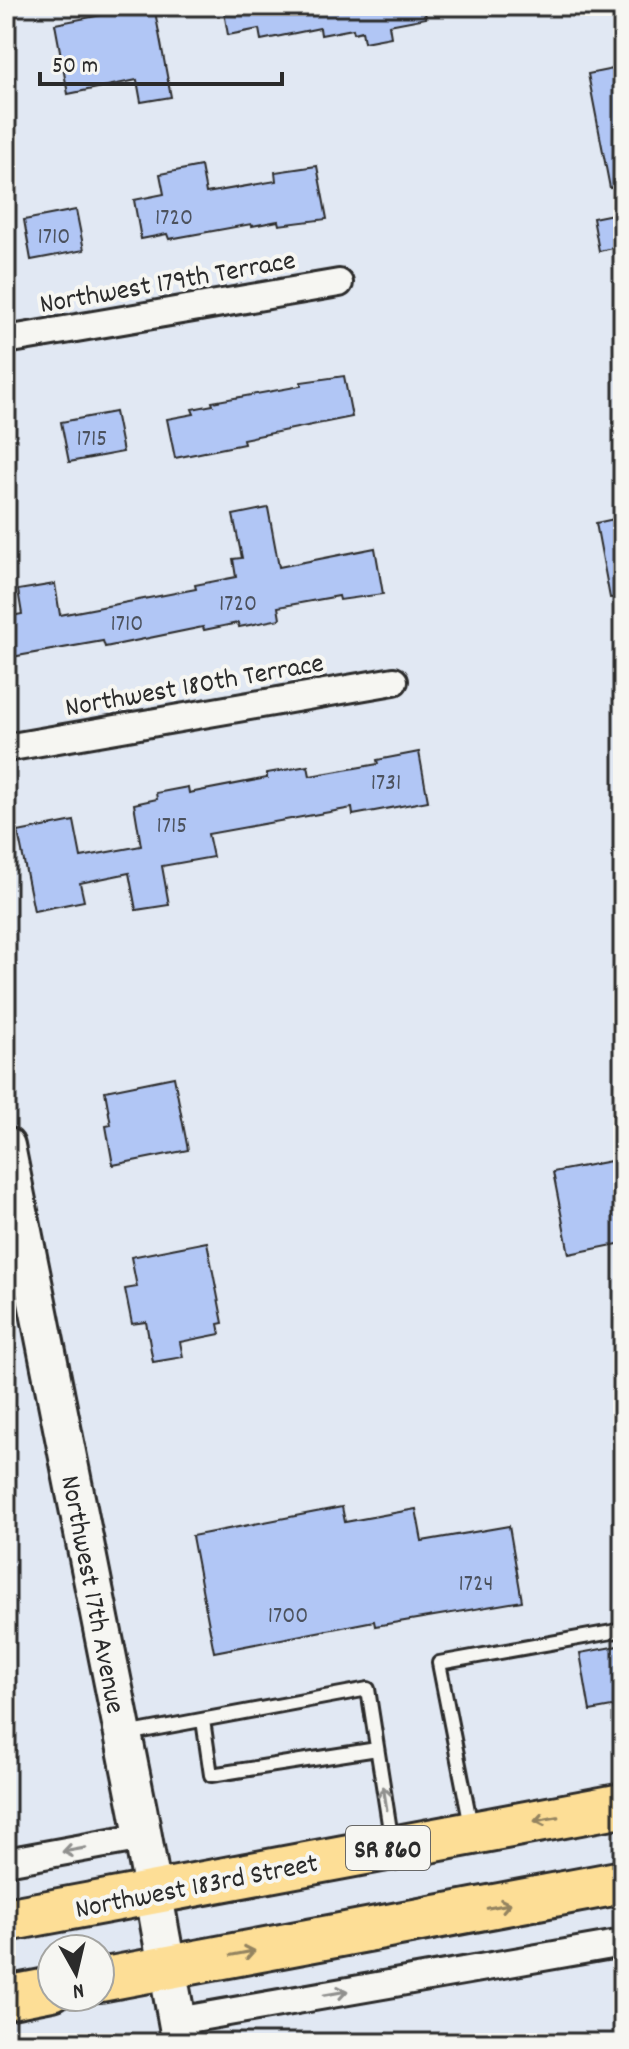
<svg xmlns="http://www.w3.org/2000/svg" width="629" height="2049" font-family="Dekko,sans-serif">
<style>
.building{fill:#b1c6f5;stroke:#2b2b2b;stroke-width:2}
.lines{fill:none;stroke-linecap:round;stroke-linejoin:round}
.lane-casing{stroke:#2b2b2b;stroke-width:18}
.street-casing{stroke:#2b2b2b;stroke-width:32}
.secondary-casing{stroke:#2b2b2b;stroke-width:42}
.primary-casing{stroke:#2b2b2b;stroke-width:48}
.lane{stroke:#f6f6f2;stroke-width:12}
.street{stroke:#f6f6f2;stroke-width:26}
.secondary{stroke:#f6f6f2;stroke-width:36}
.primary{stroke:#fdde96;stroke-width:42}
.oneway{stroke:#90908e}
.oneway2{stroke:#948460}
.labels{text-anchor:middle;stroke-width:8;stroke-linejoin:round;paint-order:stroke}
.number-label{font-size:24px;fill:#4c525e}
.shield{fill:#f6f6f2;stroke:#686867;stroke-width:2}
.shield-label{font-size:26px;font-weight:bold;fill:#2b2b2b}
.street-label{font-size:28px;fill:#2b2b2b;stroke:#f6f6f2}
</style>
<rect width="100%" height="100%" fill="#e1e8f3"/>
<filter id="ink" filterUnits="userSpaceOnUse"><feTurbulence type="fractalNoise" baseFrequency=".0125" numOctaves="2"/><feDisplacementMap in="SourceGraphic" scale="16" xChannelSelector="R" yChannelSelector="G"/><feConvolveMatrix kernelMatrix="1 2 1 2 8 2 1 2 1" color-interpolation-filters="sRGB"/></filter>
<g filter="url(#ink)">
<path class="building" d="M148,6H154L171,97L141,102L137,80L68,94L55,24Z
M223,6H424L426,18L389,25L391,37L364,42L362,31L354,33L353,29L321,35L320,28L261,40L259,29L228,35Z
M623,67V186L610,188L588,74Z
M201,166L206,193L276,181L275,172L317,166L327,219L279,225L278,221L252,226L251,224L169,239L167,234L141,239L134,200L164,194L160,174Z
M76,210L84,250L31,260L24,220Z
M623,212V246L599,251L593,218Z
M344,376L352,417L243,439L244,444L175,458L167,419L194,414L192,409L213,405L212,402L301,386V382Z
M115,412L123,452L69,462L61,422Z
M268,508L279,567L375,548L383,594L340,600L339,596L278,607L280,619L239,627L238,623L204,630L203,627L105,647L103,641L6,658V617L22,614L18,590L55,584L60,615L196,589L195,585L236,577L233,559L242,558L233,515Z
M623,517V597L610,598L596,523Z
M419,752L428,801L353,815L352,808L208,834L213,857L162,866L169,905L136,910L129,873L80,883L84,901L34,911L18,832L74,821L81,857L141,846L134,804L157,799L156,793L188,787L189,793L267,778V773L308,766L310,776L378,764L377,760Z
M174,1077L188,1150L113,1165L106,1126L111,1125L105,1091Z
M611,1161L623,1221V1243L569,1254L553,1172Z
M207,1242L223,1323L218,1324L220,1334L180,1342L183,1357L153,1362L146,1322L132,1324L125,1289L137,1287L131,1257Z
M342,1507L345,1522L416,1509L422,1541L509,1526L522,1601L375,1626L374,1621L214,1652L192,1536Z
M623,1645V1705L590,1711L580,1653Z"/>
<g class="lines">
<defs>
<path id="lane" d="M203,1720L211,1775L377,1749
M126,1734L368,1689L392,1843
M471,1826L439,1663L623,1630"/>
<path id="street" d="M6,340L339,283
M6,748L394,681
M6,1862L143,1837
M177,2021L623,1943"/>
<path id="secondary" d="M6,1146L138,1809L181,2043"/>
<path id="primary" d="M6,1920L623,1805
M100,1980L623,1882
M6,1998L52,1989"/>
</defs>
<use href="#lane" class="lane-casing"/>
<use href="#street" class="street-casing"/>
<use href="#secondary" class="secondary-casing"/>
<use href="#primary" class="primary-casing"/>
<use href="#lane" class="lane"/>
<use href="#street" class="street"/>
<use href="#secondary" class="secondary"/>
<use href="#primary" class="primary"/>
</g>
<defs><path id="oneway-shaft" d="M-6 0H5M1.5-3L5.5 0L1.5 3" fill="none" stroke-width="1.6" stroke-linecap="round" stroke-linejoin="round" transform="scale(2)"/></defs>
<g class="oneway">
<use href="#oneway-shaft" transform="translate(385 1798) rotate(-99)"/>
<use href="#oneway-shaft" transform="translate(74 1850) rotate(170)"/>
<use href="#oneway-shaft" transform="translate(336 1993) rotate(-10)"/>
</g>
<g class="oneway2">
<use href="#oneway-shaft" transform="translate(546 1819) rotate(170)"/>
<use href="#oneway-shaft" transform="translate(499 1906) rotate(-11)"/>
<use href="#oneway-shaft" transform="translate(243 1953) rotate(-11)"/>
</g>
</g>
<g class="labels">
<g class="number-label">
<text x="174" y="224">1720</text>
<text x="54" y="243">1710</text>
<text x="92" y="445">1715</text>
<text x="238" y="610">1720</text>
<text x="127" y="630">1710</text>
<text x="386" y="789">1731</text>
<text x="172" y="832">1715</text>
<text x="476" y="1590">1724</text>
<text x="288" y="1622">1700</text>
</g>
<rect class="shield" x="346" y="1826" width="84" height="44" rx="6"/>
<g class="shield-label">
<text x="388" y="1857">SR 860</text>
</g>
<g class="street-label">
<text transform="translate(167 280) rotate(-10)" y="10">Northwest 179th Terrace</text>
<text transform="translate(194 683) rotate(-10)" y="10">Northwest 180th Terrace</text>
<text transform="translate(95 1594) rotate(79)" y="10">Northwest 17th Avenue</text>
<text transform="translate(196 1884) rotate(-11)" y="10">Northwest 183rd Street</text>
</g>
</g>
<rect width="629" height="2049" fill="none" stroke="#f6f6f2" stroke-width="32"/>
<rect x="16" y="16" width="597" height="2017" fill="none" stroke="#2b2b2b" stroke-width="3" filter="url(#ink)"/>
<g transform="translate(76 1973) rotate(172)"><circle r="38" fill="#f6f6f2" stroke="#a5a5a2" stroke-width="2"/>
<path d="M0-6L14 30L0 20L-14 30Z" fill="#2b2b2b"/>
<text y="-12" font-size="22" font-weight="bold" text-anchor="middle" fill="#2b2b2b">N</text>
</g>
<path d="M40 72v12h242v-12" fill="none" stroke="#2b2b2b" stroke-width="4"/>
<text x="52" y="72" font-size="24" fill="#2b2b2b" stroke="#f6f6f2" stroke-width="6" paint-order="stroke">50 m</text>
</svg>
